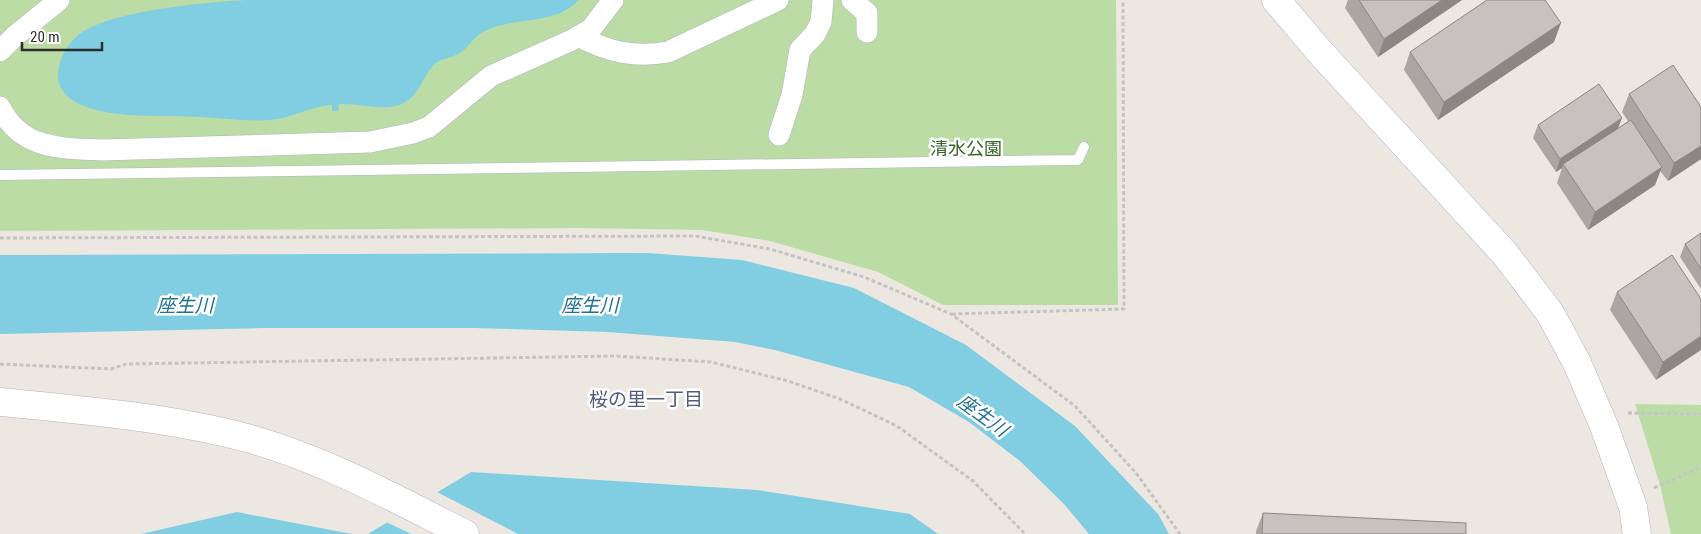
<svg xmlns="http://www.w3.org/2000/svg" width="1701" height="534" font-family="'Roboto Condensed','Noto Sans JP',sans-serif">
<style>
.green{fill:#bbdda5}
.water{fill:#81cee2}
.pier{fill:#ede7e2}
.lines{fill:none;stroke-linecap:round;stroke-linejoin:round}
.lane-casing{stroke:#b2b4bc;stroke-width:11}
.street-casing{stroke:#b2b4bc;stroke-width:22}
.secondary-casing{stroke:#b2b4bc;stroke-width:29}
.path{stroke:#c4c4c4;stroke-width:3;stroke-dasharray:4 2.5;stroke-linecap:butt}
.lane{stroke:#fff;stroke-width:10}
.street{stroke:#fff;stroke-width:21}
.secondary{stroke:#fff;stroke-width:28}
.wall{fill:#aaa7a3}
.shaded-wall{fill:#8b8884}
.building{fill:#c6c2bd;stroke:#8b8884}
.labels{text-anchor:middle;stroke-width:5;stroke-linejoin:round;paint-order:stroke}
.park-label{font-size:18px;fill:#356424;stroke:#fff}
.water-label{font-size:19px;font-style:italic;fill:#1d7191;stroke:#fff}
.neighbourhood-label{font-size:19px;fill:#525b79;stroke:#fff}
</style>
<rect width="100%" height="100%" fill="#ede7e2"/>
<path class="green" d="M0,0H1116L1118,305H943L878,272L770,241L702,230L581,228L0,231Z
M1635,404L1701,405V534H1671L1660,485Z"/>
<path class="water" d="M246,0H579C553,27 515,15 483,32C473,37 468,49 458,54C450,59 440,58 434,65C420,80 419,100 396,106C378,110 358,103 339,104L338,111H332V105C310,106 291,119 269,120C247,122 223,118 201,117C166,115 116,119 84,106C70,101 56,89 58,73C59,59 67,45 77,36C105,11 207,2 246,0Z
M648,253L742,260L854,288L966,345L1075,426L1158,514L1169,534H1089L1064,504L1020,461L969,422L909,387L775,350L735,342L608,332L474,328H264L0,334V255Z
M471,472L757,490L910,514L938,534H368Z
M237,512L352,534H141Z"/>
<path class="pier" d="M435,491L518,534H411L384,521Z"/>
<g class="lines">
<defs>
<path id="lane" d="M0,175L1078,160L1084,147"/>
<path id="street" d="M852,0L867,13V32
M578,36C608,52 635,58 668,52L778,0
M0,51L15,36L59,0
M0,107C21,150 61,148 102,150L370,142L413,133L429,127L491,76L572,40L591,29L613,0
M779,135L792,95L800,50L815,34L821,22L823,0"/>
<path id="secondary" d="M1276,0L1320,52L1505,254L1550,313L1577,363L1604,426L1633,507L1637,534
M0,402C83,410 166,417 247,438C323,459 395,498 465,534"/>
</defs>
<use href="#lane" class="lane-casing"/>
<use href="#street" class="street-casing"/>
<use href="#secondary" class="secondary-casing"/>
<path class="path" d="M0,238L695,236L770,249L864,277L951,314L1075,406L1136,473L1180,534
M952,314L1124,309L1123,0
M0,364L111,369L126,364L615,356L711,362L788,381L840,399L897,426L973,481L1025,534
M1628,413L1701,414
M1654,488L1701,467"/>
<use href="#lane" class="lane"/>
<use href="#street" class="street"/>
<use href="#secondary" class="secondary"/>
</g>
<path class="wall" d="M1348,0H1462L1378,57L1345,8Z
M1554,42L1438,120L1404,70L1410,52Z
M1629,94L1701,107V159L1668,181L1660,171L1655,185L1588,230L1557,183L1562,168L1556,172L1533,138L1538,125L1618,128L1628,121L1622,112Z
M1701,233V289L1680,257L1685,244Z
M1617,292L1701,299L1656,380L1610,310Z
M1263,513L1466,534H1256V531Z"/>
<path class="shaded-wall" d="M1442,0H1462L1378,57L1384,39Z
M1561,23L1554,42L1438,120L1444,102Z
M1622,118L1617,131L1563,164L1562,168L1556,172L1560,159Z
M1701,146V159L1668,181L1674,163Z
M1662,167L1655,185L1588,230L1595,212Z
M1701,336V350L1656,380L1663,362Z"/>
<path class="building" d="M1359,0H1442L1384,39Z
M1487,0H1545L1561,23L1444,102L1410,52Z
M1673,65L1701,107V146L1674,163L1629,94Z
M1599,84L1622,118L1560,159L1538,125Z
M1631,120L1662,167L1595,212L1563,164Z
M1701,233V269L1685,244Z
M1672,255L1701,299V336L1663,362L1617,292Z
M1263,513L1466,523V534H1262Z"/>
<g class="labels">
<g class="park-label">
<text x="966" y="155">清水公園</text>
</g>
<g class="water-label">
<text x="185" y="312">座生川</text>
<text x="590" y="312">座生川</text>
<text transform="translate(983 415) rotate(36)" y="7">座生川</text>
</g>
<g class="neighbourhood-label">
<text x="646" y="406">桜の里一丁目</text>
</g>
</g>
<path d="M22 42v8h80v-8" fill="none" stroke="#2d2d2d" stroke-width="2.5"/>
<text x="30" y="42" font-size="15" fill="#2d2d2d" stroke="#ffffff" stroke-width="4" paint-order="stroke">20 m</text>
</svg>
